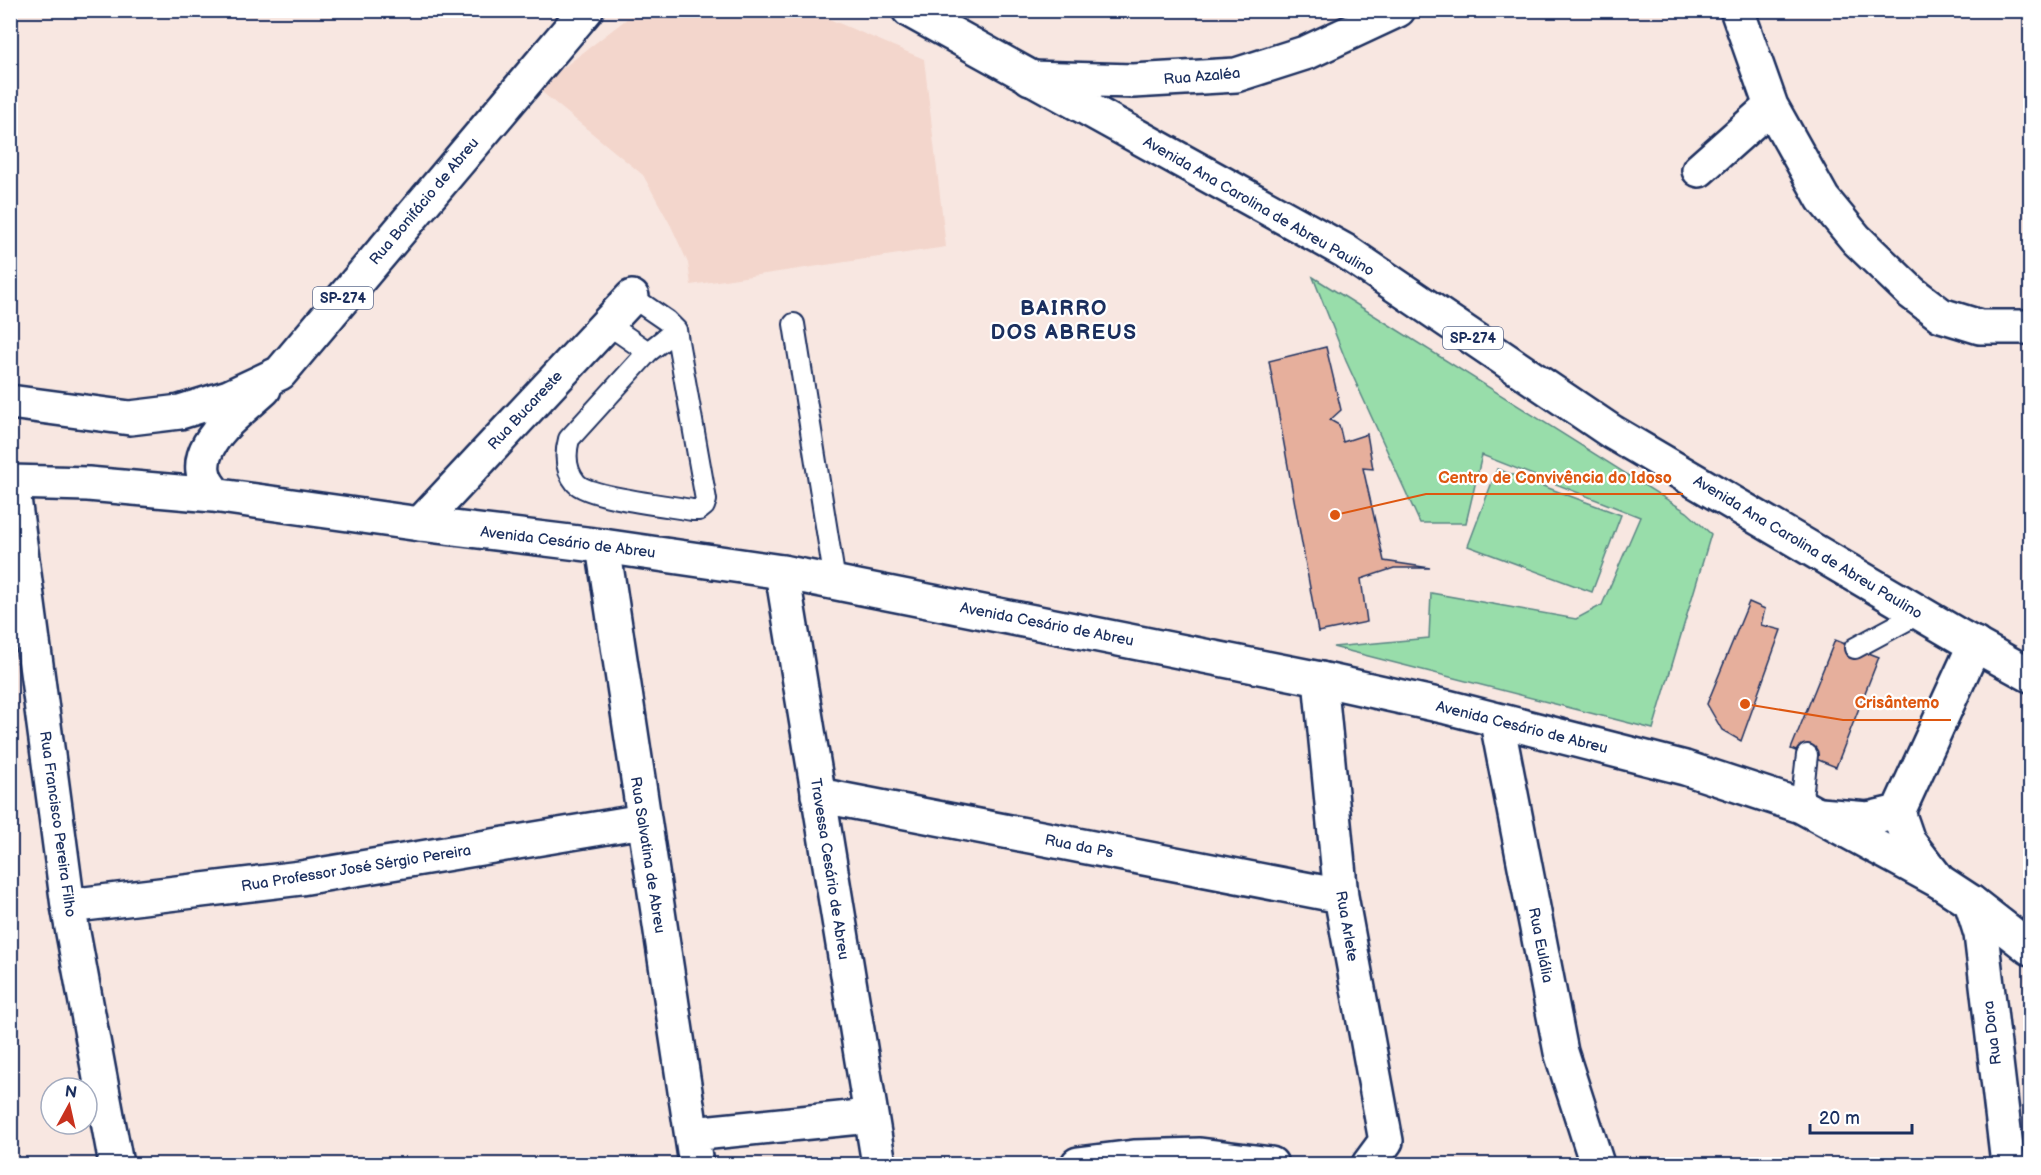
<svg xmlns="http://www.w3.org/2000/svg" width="2041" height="1175" font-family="'Balsamiq Sans',sans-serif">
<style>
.built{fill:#f3d6cc}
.green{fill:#98ddaa;stroke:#5a8684;stroke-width:1.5}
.building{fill:#e6af9c;stroke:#1b2f5e;stroke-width:1.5}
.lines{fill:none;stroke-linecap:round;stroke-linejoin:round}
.lane-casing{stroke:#1b2f5e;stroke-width:24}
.street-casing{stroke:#1b2f5e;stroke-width:38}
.primary-casing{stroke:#1b2f5e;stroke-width:38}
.lane{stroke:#fff;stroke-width:20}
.street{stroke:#fff;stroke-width:33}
.primary{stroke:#fff;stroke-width:33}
.labels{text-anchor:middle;stroke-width:4.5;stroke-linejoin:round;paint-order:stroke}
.shield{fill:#fff;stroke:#5f6d8e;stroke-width:1.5}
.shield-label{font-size:14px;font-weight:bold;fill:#1b2f5e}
.street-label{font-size:15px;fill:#1b2f5e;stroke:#fff}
.district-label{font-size:21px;font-weight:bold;letter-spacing:1.5px;fill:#1b2f5e;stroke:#fff}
.leader{fill:none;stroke:#de5710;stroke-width:2}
.callout-dot{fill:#de5710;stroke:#fff;stroke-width:2}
.callout-label{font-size:16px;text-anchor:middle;font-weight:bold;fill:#de5710;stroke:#fff;stroke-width:4.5;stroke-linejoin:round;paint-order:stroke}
</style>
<rect width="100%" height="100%" fill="#f8e7e1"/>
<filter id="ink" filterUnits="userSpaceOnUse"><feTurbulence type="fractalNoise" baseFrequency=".0167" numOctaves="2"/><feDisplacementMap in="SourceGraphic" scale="12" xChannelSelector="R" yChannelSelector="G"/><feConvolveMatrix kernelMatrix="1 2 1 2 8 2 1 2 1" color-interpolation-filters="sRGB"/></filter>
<g filter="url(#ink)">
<path class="built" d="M637,11H810L924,59L946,247L691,285L688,263L671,226L643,175L537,88Z"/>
<path class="green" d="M1313,277L1687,512L1711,534L1653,729L1333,647L1429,638L1431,593L1576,619L1602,605L1640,517L1482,455L1466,523H1420L1346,361Z
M1497,469L1621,515L1592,592L1468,546Z"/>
<path class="building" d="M1326,347L1341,410L1330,420L1339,425L1343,442L1367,434L1373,469L1363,468L1384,561L1430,568H1394L1361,579L1367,622L1318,632L1269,361Z
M1749,602L1765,609L1761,625L1781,630L1741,741L1722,730L1707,704Z
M1835,640L1879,657L1836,767L1791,749Z"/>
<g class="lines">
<defs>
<path id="lane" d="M632,297L667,321L676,330L706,500L704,506L699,510H692C670,506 588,497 576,483C565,470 565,454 569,439L648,352L676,330
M606,323L648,352
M794,324L835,582
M1855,648L1920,613
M1801,806L1807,755"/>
<path id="street" d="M1737,10L1771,106L1823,199L1856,239L1912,293L1941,315L1980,327H2030
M1030,78L1133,81L1236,75L1308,52L1398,10
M1699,170L1771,106
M12,483L68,906L116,1164
M420,524L632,297
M603,546L696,1164
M782,572L879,1164
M1320,679L1341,896L1386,1141L1369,1164
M1497,722L1561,1052L1597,1164
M818,795L1341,896
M1820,815L1868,819L1898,812
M1939,881L1908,841L1898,812L1975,644
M1971,902L1981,934L2008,1164
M68,906L301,878L643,821
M692,1134L870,1116
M1078,1164L1134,1157L1200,1155L1271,1164"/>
<path id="primary" d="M909,10L1345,251L1612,432L1959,636L2030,675
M10,402L130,418L180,412L229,397L280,373L586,10
M10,482L88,484L213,495L420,524L603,546L782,572L1320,679L1447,707L1685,768L1801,806L1939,881L1971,902L2030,948
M217,495C175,456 236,415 264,389"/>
</defs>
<use href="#lane" class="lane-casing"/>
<use href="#street" class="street-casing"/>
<use href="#primary" class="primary-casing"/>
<use href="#lane" class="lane"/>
<use href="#street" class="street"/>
<use href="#primary" class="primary"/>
</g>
</g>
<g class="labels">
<g class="shield">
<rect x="313" y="287" width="60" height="22" rx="4.5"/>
<rect x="1443" y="327" width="60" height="22" rx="4.5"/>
</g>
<g class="shield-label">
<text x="343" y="303">SP-274</text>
<text x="1473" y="343">SP-274</text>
</g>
<g class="street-label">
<text transform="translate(1202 76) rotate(-5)" y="5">Rua Azaléa</text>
<text transform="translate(424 201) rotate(-50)" y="5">Rua Bonifácio de Abreu</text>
<text transform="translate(1259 206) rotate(30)" y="5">Avenida Ana Carolina de Abreu Paulino</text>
<text transform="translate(525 410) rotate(-47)" y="5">Rua Bucareste</text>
<text transform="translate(568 542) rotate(7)" y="5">Avenida Cesário de Abreu</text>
<text transform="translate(1808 547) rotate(31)" y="5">Avenida Ana Carolina de Abreu Paulino</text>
<text transform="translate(1047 624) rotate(11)" y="5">Avenida Cesário de Abreu</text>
<text transform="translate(1522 727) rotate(14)" y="5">Avenida Cesário de Abreu</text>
<text transform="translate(58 824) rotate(82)" y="5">Rua Francisco Pereira Filho</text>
<text transform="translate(1079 846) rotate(11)" y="5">Rua da Ps</text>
<text transform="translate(648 855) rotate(81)" y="5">Rua Salvatina de Abreu</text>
<text transform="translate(356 868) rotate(-9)" y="5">Rua Professor José Sérgio Pereira</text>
<text transform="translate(830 869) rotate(81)" y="5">Travessa Cesário de Abreu</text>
<text transform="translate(1347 926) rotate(80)" y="5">Rua Arlete</text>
<text transform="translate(1541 945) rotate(79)" y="5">Rua Eulália</text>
<text transform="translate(1992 1033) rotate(-97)" y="5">Rua Dora</text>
</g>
<g class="district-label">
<text x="1064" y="315">BAIRRO<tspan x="1064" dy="24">DOS ABREUS</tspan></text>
</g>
</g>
<path class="leader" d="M1335 515L1426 494H1683M1745 704L1843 720H1951"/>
<g class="callout-dot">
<circle cx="1335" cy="515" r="6"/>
<circle cx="1745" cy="704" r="6"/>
</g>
<g class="callout-label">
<text x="1555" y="483">Centro de Convivência do Idoso</text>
<text x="1897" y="708">Crisântemo</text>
</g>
<rect width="2041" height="1175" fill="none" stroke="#fff" stroke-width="36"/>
<rect x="18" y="18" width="2005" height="1139" fill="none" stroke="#1b2f5e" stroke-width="2" filter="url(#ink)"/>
<g transform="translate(69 1106) rotate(8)"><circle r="28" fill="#ffffff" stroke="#a4acbf" stroke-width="1.5"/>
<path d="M0-4.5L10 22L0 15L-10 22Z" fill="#c8321e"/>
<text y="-9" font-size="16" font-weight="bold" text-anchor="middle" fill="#1b2f5e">N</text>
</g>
<path d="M1810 1124v9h102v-9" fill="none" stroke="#1b2f5e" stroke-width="3"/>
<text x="1819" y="1124" font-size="18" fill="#1b2f5e" stroke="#ffffff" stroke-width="4.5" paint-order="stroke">20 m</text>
</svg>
